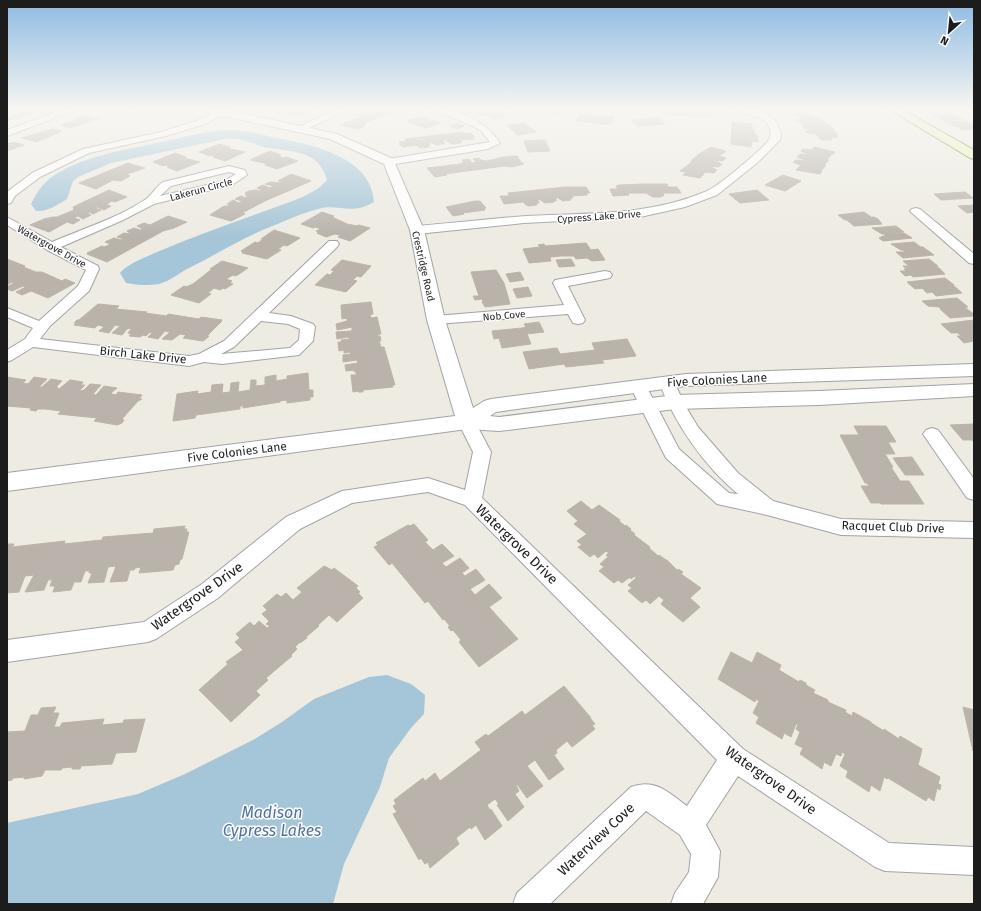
<svg xmlns="http://www.w3.org/2000/svg" width="981" height="911" font-family="'Fira Sans',sans-serif">
<style>
.water{fill:#a5c6d8}
.building{fill:#b9b3ac;stroke:#beb3a6}
.lines{fill:none;stroke-linecap:round;stroke-linejoin:round}
.minor-casing{stroke:#a3a3a3;stroke-width:2}
.tertiary-casing{stroke:#a3a3a3;stroke-width:2}
.secondary-casing{stroke:#546b0b;stroke-width:2}
.minor{fill:#fff;fill-rule:evenodd}
.tertiary{fill:#fff;fill-rule:evenodd}
.secondary{fill:#eaf5b8;fill-rule:evenodd}
.labels{text-anchor:middle;stroke-width:3;stroke-linejoin:round;paint-order:stroke}
.far-street-label{font-size:10px;fill:#1c1c1c;stroke:#fff}
.street-label{font-size:12px;fill:#1c1c1c;stroke:#fff}
.near-street-label{font-size:14px;fill:#1c1c1c;stroke:#fff}
.near-water-label{font-size:16px;font-style:italic;fill:#4f6fa5;stroke:#fff}
</style>
<rect width="100%" height="100%" fill="#edebe2"/>
<path class="water" d="M228,130C245,130 260,134 276,138C311,144 372,157 374,202C350,216 339,203 318,209C302,213 285,221 270,227C242,238 217,254 191,267C180,272 171,281 159,284C148,286 137,285 126,283L120,273C129,263 144,258 157,252C197,235 238,221 279,206C295,200 317,193 327,180C325,172 319,162 312,158C297,150 280,150 264,147C251,143 238,137 225,139L111,163L78,177L73,181L67,199C57,205 47,212 36,211L31,204C36,194 41,186 49,179C78,157 127,149 162,142C184,137 206,131 228,130Z
M387,675L411,684L425,695L424,714L411,728L389,758L380,787L344,864L333,904H7V823L138,794L185,774L253,740L282,722L314,699L369,677Z"/>
<path class="building" d="M104,108L108,109L134,108L123,113L111,110L104,112L98,111Z
M295,108H317L299,116L285,113Z
M380,108H400L366,123L364,125L365,126L358,129L340,125L361,117L362,115L358,114L363,112L367,113L369,112H365L369,109L375,110Z
M466,108H490L504,113L501,114L506,116L495,119L486,115L480,116L474,115L477,112L468,113L462,112Z
M543,108H565L569,110L554,114Z
M660,108H687L690,110L712,112L713,117L669,115V113L660,112Z
M940,108L947,111L930,112L924,109Z
M28,110L38,112L7,121V117Z
M948,112L958,116L937,118L930,114Z
M582,113L595,116L615,117L610,125L576,121Z
M797,113L809,114L817,118H820L834,129H832L838,135H835L838,137L829,138L832,140H821L816,134L808,133L805,131L812,130L804,128L802,125L808,124L797,122L795,120L801,119L794,114Z
M85,115L98,119L70,128L61,125Z
M421,116L441,123L426,128L407,121Z
M658,117L665,124L638,126L631,120Z
M940,117L957,116L964,119L944,121Z
M964,121L974,125L953,126L946,122Z
M732,122L752,124V129H754V131L750,132H755V135H752L758,136V138L749,137V139H758V142L752,141L751,147L731,144Z
M456,123L464,126L457,129L450,126Z
M523,123H525L536,132L517,135L507,125Z
M973,125L974,129L962,130L956,126Z
M53,129L62,131L36,142L22,138Z
M463,132L465,134L471,133L475,137H473L474,139L460,140L462,142L460,143L452,144L445,140L443,141L445,143L443,144L437,145L430,142L429,147L421,148L416,145L403,147L399,144H401L399,142L406,141L405,139Z
M542,140H545L550,151L528,152L524,141Z
M13,142L24,145L7,151V144Z
M219,144L230,147L227,148L245,152L225,161L213,157L215,156L212,155L210,156L199,152Z
M711,147L726,151L719,156L726,158L723,161L713,160L720,163L719,164H722L719,167L709,166L717,170L714,173L704,172V174L700,178L683,175L686,172L680,171L692,162H691V161L697,156V155Z
M815,147L835,152L827,159L829,160L824,165H826L821,171H822L820,174L796,170L799,167L802,166L793,162L796,160L807,161L797,157L800,154L810,155L801,151L803,149L812,150V149Z
M270,151L281,155L279,156L283,158L286,157L298,161L277,169L265,165L268,164L250,160Z
M175,153L186,157L182,158L188,159L200,162L177,171L167,167L170,166L166,165L163,166L153,162Z
M515,156H517L521,162L524,164L512,167L505,166L452,173L446,174L447,175L435,177L427,168L460,164L464,162L462,160L469,159L472,163L476,162L473,159L479,158L481,160L487,161L503,157Z
M128,163L145,168L125,175L130,176L121,181L113,180L96,189L79,183Z
M291,174L311,181L265,201L242,213L245,214L231,221L210,215L224,206H229L230,205L227,204L233,200L239,203L242,201L235,199L241,196L245,198L248,196L245,195L247,194L245,193L249,191L256,190L261,191L262,190L257,188L263,185L270,188L273,186L265,184L271,182L278,183L281,181H278Z
M783,175L801,181L785,191L765,185Z
M645,184H667L668,187H677L681,193H663L664,196H661V197H653L646,193H628L629,195L613,196L610,189H618L616,186L619,185Z
M565,187H586L590,193H587V195L572,196L573,198H570L571,200L563,201L556,197V201H553L554,202L545,203L539,199L538,200L539,203H536L537,205L528,206L525,204L523,202L504,204L500,196H509L508,193Z
M109,190L127,197L115,202L112,201L108,203L107,205L111,206L104,210L97,207L94,208L101,210L93,214L89,212L88,214L91,215L83,219L78,216L74,218L80,220L73,224L67,222L49,232L30,225L44,219L53,217H57L74,210L73,207Z
M757,190L769,200L740,203L729,194Z
M965,192L973,198L941,200L934,194Z
M475,201H480L486,208L484,209L485,210L463,213L464,214L453,216L446,207Z
M974,205V212L967,213L958,206Z
M322,212L334,216L332,217L347,224L357,226L359,225L370,228L350,241L338,237L340,235L335,234L326,237L317,233L319,232L316,231L321,229L315,227L313,228L301,224Z
M864,212L871,217L845,220L838,215Z
M168,216L187,222L174,228L163,231L107,262L87,254H89L87,253L102,246L104,247L109,245L110,244L105,242L114,238L121,240L124,239L117,237L124,233L131,234L127,231L134,228L140,230L143,229L137,226L144,223L150,225Z
M874,217L878,219L882,224L854,226L847,220Z
M896,226L904,232L882,234L872,228Z
M274,230L300,238L287,246L284,245L278,249L281,250L267,259L242,253L244,252L241,251L255,242L258,243L263,239H261Z
M904,233L912,238L883,241L879,238L886,235L884,234Z
M914,242L922,248L901,250L891,244Z
M586,243L591,250L598,249L605,260L592,261L587,258L576,259L574,256H561L550,257L551,261L529,263L523,249L540,247L538,245L544,244L545,246Z
M920,247H923L934,255L903,258L896,252H905L903,250L922,248Z
M7,259L25,266L23,267L36,272H42L62,281L65,279L75,283L48,298L31,291L22,295L16,292L26,287L23,286L12,291L7,289V287L14,283L12,282L7,285Z
M571,259L575,266L559,267L556,260Z
M929,259L938,266L906,268L903,266H909L903,261Z
M342,260L371,266L361,277L357,276L353,280L357,281L346,292L315,285L327,274L330,275L334,271L331,270Z
M222,261L248,268L236,276L233,275L226,279L232,281L230,283L233,284L225,289L223,288L220,290L214,288L208,293L211,294L199,303L171,295L184,286L186,287L193,284L212,269H210Z
M934,266L939,268L945,274L913,277L911,275L905,276L900,271H906L904,269Z
M496,270L504,283L510,304L485,307L482,302H483L482,299L475,300L473,296H479L471,272Z
M520,272L524,280L510,282L506,274Z
M945,278L954,285L915,289L907,282Z
M953,285L962,293L936,296L932,292L927,293L922,288Z
M528,287L532,296L517,298L513,289Z
M957,298L968,307L942,310L939,307L928,306L922,301Z
M371,302L373,314L370,315L371,318L377,317L381,334H378V336H380L381,341H379L381,347H384L395,385H392L393,387L363,390V392H358V391L353,392L351,375H356V371L354,372V370L346,371L345,365L358,363L357,360L343,362V355L351,354L350,352L344,353V350L339,351L338,342H342L341,340L350,339L348,337L337,339L336,332L352,331V327L337,330L336,324L347,321V318L342,319L341,305Z
M98,304L119,306L116,309L147,312L145,313L167,316L168,314L199,319L201,317L222,320L220,321H222L207,336H209L207,338L203,341L183,338L186,335L180,334L172,340L162,339L170,332L165,331L158,339L148,337L152,333L150,332L151,331L146,336L143,335L140,337L129,336L131,334L128,333L132,328L127,329L122,335L112,333L120,326L115,325L109,333L99,331L104,327L102,326L98,325L95,328L74,325L77,323H74L77,320H79Z
M964,307L974,314V316L950,318L940,309Z
M974,320V330L957,333H951L941,324Z
M539,322L544,332L527,334L531,344L502,348L499,338L494,339L492,331L522,328L526,327L524,324Z
M974,330V341L964,343L957,336H961L957,332Z
M627,339L636,356L602,360L604,363L566,367L564,364L529,369L523,352L557,348L560,354L595,350L592,343Z
M308,373L309,390H313V397H310V400L287,403V400L280,401V402L243,408V406H240V409L196,415L195,418L173,421L177,394L198,391L197,394L211,392L212,385L223,384L222,393L230,392L231,383L239,382L238,392L250,390L251,380H256V386L265,385V377L276,375V381L287,379V376Z
M7,377L26,380L23,383L28,384L34,377L47,379L39,387H42L51,379L62,381L56,387H58L56,388L59,389L70,380L83,382L81,385H85L79,391L84,390L90,384L101,385L93,394L96,395L104,386L117,388L111,393L112,394L116,395L118,392L142,395L139,399H142L138,401L122,419L124,420L122,423L117,425L94,421L97,418L58,414L61,411L45,409H38L36,411L30,410L31,408L7,406Z
M974,424V442L972,440H963L950,425Z
M854,426H886L896,442H888L895,454H885L893,467H891L900,481H909L924,504H881L880,503H871L861,486H869L867,483H865L840,435H859Z
M912,457L924,475H905L893,458Z
M581,501L592,510L599,505L620,520L619,521L625,526L626,525L631,529L630,530L635,534L634,535L650,547L649,548L658,556L659,555L666,560H667L677,570L678,569L683,572L681,574L701,588L690,598L700,607L683,622L661,604L664,600L659,596L650,604L646,600L642,603L628,591L632,588L628,585L636,578L635,576L631,579L630,577L622,583L618,580L614,583L599,571L604,567L600,564L608,557L606,555L609,553L606,551L598,558L594,554L590,557L578,547L582,545L577,541L587,534L574,524L578,521L567,511Z
M414,524L428,540L425,542L433,550L442,544L454,556L442,563L446,567L460,558L469,568L462,573L465,576L476,569L485,580L470,589L475,595L489,584L502,598L489,607L518,639L479,667L459,642L461,640L453,630L451,631L448,627L450,626L444,619L443,620L428,601L425,603L392,563L389,565L374,547L378,545L376,543L408,525L410,526Z
M185,526L184,529H187L186,532H189L182,559L180,560L179,564L175,565L173,570L139,573L141,567L135,568L134,570H130L127,581L110,582L116,566L108,567L104,582L88,583L92,573H89L90,571H85L81,582H74L71,590L53,592L55,586H50L54,575L51,580H48L44,590L25,592L34,575L25,576L19,592L7,593V544H14L12,547L65,541L64,544L102,540L103,537L153,533L154,529Z
M324,566L332,570L334,568L358,586L356,588L360,592L358,593L363,598L337,622L329,615L318,625L319,626L306,637L307,638L300,643V642L295,647L297,649L291,655L292,656L266,678L268,680L256,691L260,695L231,722L199,690L228,664L226,662L243,650L235,642L240,638L236,634L250,622L254,626L259,621L267,628L270,626L266,624L269,621L262,614L267,610L263,606L277,594L281,597L286,593L293,600L302,592L297,588Z
M731,652L752,663L757,652L781,665L779,670L799,682L800,680L806,683V685L815,690L813,693L828,700V702L846,710L845,712L852,716L853,712L871,722V723L884,731V729L899,739L900,736L922,749L918,765L940,777L938,784L941,785L940,790L937,788L934,801L928,797L926,801L888,778L887,779L884,777L880,791L871,785L869,792L846,777L848,771L840,766L845,754L842,752L841,756L836,754L831,766L824,762L822,769L800,754L803,748L795,744L800,732L796,729L798,725L796,724L791,737L784,733L782,739L756,723L759,717L753,713L759,701L756,699L755,702L718,679Z
M564,686L591,718H590L595,724L592,725L595,729L572,747L567,741L556,750L557,753L554,755L564,769L549,780L535,760L527,766L543,786L527,798L517,784L516,785L519,791L515,794L524,807L508,821L497,805L499,804L495,799L487,805L490,810L491,809L502,826L485,840L476,825L471,829L470,827L456,838L459,844L430,868L428,862L425,864L421,858L419,860L393,814L397,812L393,806L396,804L394,800L423,778L425,781L435,773L440,781L481,750L475,742L486,734L488,736L522,711L525,715Z
M56,707L53,713H59L54,727H60L62,723L104,719L102,725L123,723L124,720L145,719L136,752L116,753L112,764L81,766L80,769H72V767L62,768L61,770H45L42,776L24,779L25,777L13,778L12,780L7,781V732L25,731L31,715H38L41,708Z
M963,707L974,710V751H973Z"/>
<g class="lines">
<defs>
<path id="minor" d="M68,108H81L7,136V130Z
M222,108H234L205,124L166,136L89,153L40,177L15,196L11,203L7,204V192L32,173L83,149L161,132L199,120Z
M338,108H350L301,132H295L293,130Z
M429,108C456,108 485,120 500,143L488,149L389,165L385,164L384,162L385,160L389,159L490,142L481,131L473,126Z
M734,108H749L763,112L775,120L781,133L780,140L757,163L717,195L685,207L640,217L524,223L417,234L413,233L411,230L413,227L417,226C453,223 489,219 526,216C587,213 650,216 707,191C718,186 745,163 755,154C764,145 776,138 768,125C762,113 743,116 734,108Z
M961,108L974,109V116Z
M229,166L245,170L247,175L232,185L154,204L121,221L61,247L98,266L99,269L89,291L50,326L40,339L189,356L199,354L224,341L329,241H337L339,244L337,247L269,313L291,316L313,324L315,327L313,341L299,355L222,364L204,362L189,366L33,347L12,360L7,362V350L25,339L33,328L7,317V308L39,321L78,286L86,270L47,250L7,225V217L52,242C82,229 115,219 143,201C151,197 155,187 163,182ZM229,172L236,174L224,181L160,196L171,186ZM261,321L288,324L300,329L299,340L290,348L221,354L234,347Z
M916,208L920,209L974,254V264L969,263L912,213L910,211L912,209Z
M605,271L610,272L612,275L610,278L568,286L585,320L583,323L578,324L573,323L568,314L436,324L431,323L429,320L431,317L436,316L564,305L553,283L555,280Z
M667,377L673,378L683,402L698,427L738,473L773,501L841,519L974,522V538L841,535L767,515L717,504L666,458L630,386L632,382L638,381L644,382L679,449L729,493L738,494C704,466 675,424 659,382L661,378Z
M467,416L473,418L491,452L482,498L743,749L889,843L974,847V875L885,871L875,867L738,776L706,825L720,851L718,877L703,904H671L675,893L689,872L691,854L680,835L646,811L550,904H513L517,893L631,787C655,778 668,792 687,806L717,760L465,505L428,492L352,503L300,529L218,598L156,639L148,642L7,662V640L144,622L202,584L286,517L342,491L428,478L465,490L473,452L458,422L461,418Z
M932,428L938,430L974,479V500L967,498L923,434L926,430Z"/>
<path id="tertiary" d="M196,108H218L337,134L393,159L424,230L445,320L473,408L484,401L491,399L686,374L974,364V376L686,386L496,412L490,416L499,417L675,395L819,391L974,384V396L819,405L675,409L499,431L467,429L7,491V473L455,416L427,320L410,230L384,164L330,139L201,111Z"/>
<path id="secondary" d="M887,108H900L974,150V159L970,158Z"/>
</defs>
<use href="#minor" class="minor-casing"/>
<use href="#tertiary" class="tertiary-casing"/>
<use href="#secondary" class="secondary-casing"/>
<use href="#minor" class="minor"/>
<use href="#tertiary" class="tertiary"/>
<use href="#secondary" class="secondary"/>
</g>
<linearGradient id="sky" x2="0" y2="1"><stop stop-color="#8dbbe2"/><stop offset="0.46" stop-color="#f7f6f2"/><stop offset="1" stop-color="#f7f6f2" stop-opacity="0"/></linearGradient>
<rect width="981" height="236" fill="url(#sky)"/>
<g class="labels">
<g class="far-street-label">
<text transform="translate(201 189) rotate(-15)" y="4">Lakerun Circle</text>
<text transform="translate(599 216) rotate(-4)" y="4">Cypress Lake Drive</text>
<text transform="translate(52 246) rotate(29)" y="4">Watergrove Drive</text>
<text transform="translate(424 266) rotate(77)" y="4">Crestridge Road</text>
<text transform="translate(504 315) rotate(-5)" y="4">Nob Cove</text>
</g>
<g class="street-label">
<text transform="translate(143 355) rotate(6)" y="4">Birch Lake Drive</text>
<text transform="translate(717 380) rotate(-3)" y="4">Five Colonies Lane</text>
<text transform="translate(237 452) rotate(-7)" y="4">Five Colonies Lane</text>
<text transform="translate(893 527) rotate(2)" y="4">Racquet Club Drive</text>
</g>
<g class="near-street-label">
<text transform="translate(517 544) rotate(44)" y="5">Watergrove Drive</text>
<text transform="translate(197 596) rotate(-35)" y="5">Watergrove Drive</text>
<text transform="translate(771 780) rotate(35)" y="5">Watergrove Drive</text>
<text transform="translate(596 839) rotate(-43)" y="5">Waterview Cove</text>
</g>
<g class="near-water-label">
<text x="272" y="818">Madison<tspan x="272" dy="18">Cypress Lakes</tspan></text>
</g>
</g>
<rect width="981" height="911" fill="none" stroke="#1c1c1c" stroke-width="16"/>
<g transform="translate(949 32) rotate(207)" stroke="#ffffff" stroke-width="3" paint-order="stroke">
<path d="M0-3L7 15L0 10L-7 15Z" fill="#1c1c1c"/>
<text y="-6" font-size="11" font-weight="bold" text-anchor="middle" fill="#1c1c1c">N</text>
</g>
</svg>
